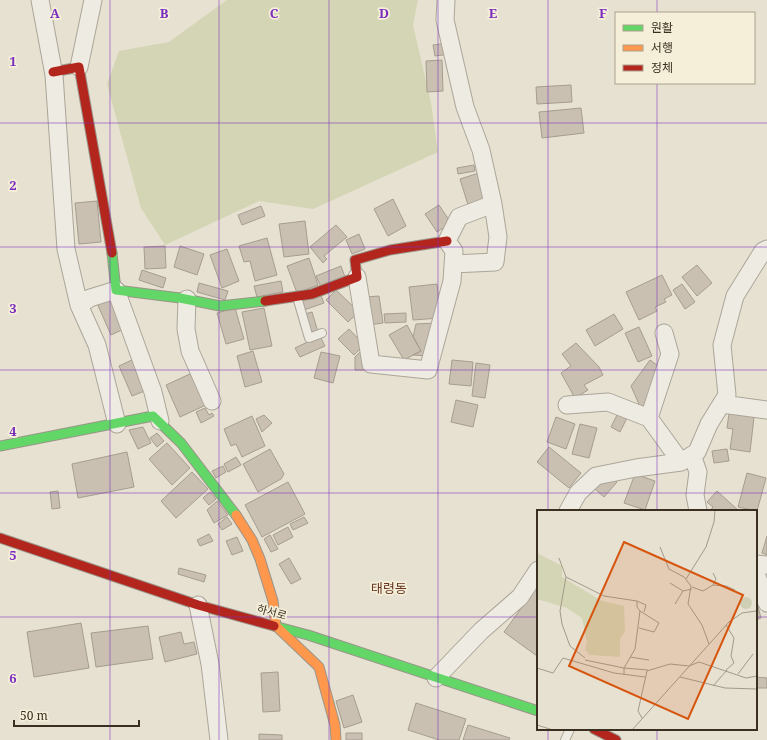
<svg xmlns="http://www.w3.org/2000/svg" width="767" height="740" font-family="'Noto Serif','Noto Sans KR',serif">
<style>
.green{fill:#d3d5b4}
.building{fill:#c9c0b2;stroke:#a69d90}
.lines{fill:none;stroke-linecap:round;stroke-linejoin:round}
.lane-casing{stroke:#aca699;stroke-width:10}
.street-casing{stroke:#aca699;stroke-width:19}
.fast-casing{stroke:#9b958a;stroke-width:11}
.slow-casing{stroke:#9b958a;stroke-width:11}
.jam-casing{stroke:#9b958a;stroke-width:11}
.lane{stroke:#eeebe3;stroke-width:8}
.street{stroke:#eeebe3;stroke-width:17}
.fast{stroke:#63d668;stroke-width:9}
.slow{stroke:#ff974d;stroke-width:9}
.jam{stroke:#b3261e;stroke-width:9}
.grid{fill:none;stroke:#7b2cbf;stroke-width:1;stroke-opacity:0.55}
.labels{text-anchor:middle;stroke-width:3.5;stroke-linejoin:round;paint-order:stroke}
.street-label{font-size:11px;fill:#3b2f21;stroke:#f5efd9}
.quarter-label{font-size:13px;fill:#663422;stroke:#f5efd9}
.inset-road{fill:none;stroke:#a29a8b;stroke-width:1}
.view{fill:#d7550e;fill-opacity:0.15;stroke:#d7550e;stroke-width:2}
.inset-edge{fill:none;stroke:#3b2f21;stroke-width:2}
.grid-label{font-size:13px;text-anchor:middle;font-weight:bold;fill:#7b2cbf;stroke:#f5efd9;stroke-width:3.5;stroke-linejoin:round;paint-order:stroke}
</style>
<rect width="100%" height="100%" fill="#e6e1d1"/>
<path class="green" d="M227,0H418L413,25L431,103L438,152L313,209L259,201L165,245L141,208L107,84L119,51L169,42Z"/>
<path class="building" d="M448,43L450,54L435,56L433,45Z
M442,60L443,91L427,92L426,61Z
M571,85L572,102L537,104L536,87Z
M581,108L584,133L542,138L539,112Z
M474,165L475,171L458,174L457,168Z
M479,173L488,202L469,208L460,179Z
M393,199L406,226L388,236L374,209Z
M97,201L101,242L79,244L75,203Z
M439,205L451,223L437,232L425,214Z
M261,206L265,216L242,225L238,215Z
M305,221L309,254L284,257L279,224Z
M336,225L347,237L324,256L327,259L323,263L310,247Z
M359,234L365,249L352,254L346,240Z
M267,238L277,275L255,281L250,261L244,262L239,246Z
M165,246L166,268L145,269L144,247Z
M180,246L204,254L197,275L174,267Z
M227,249L239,281L222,288L210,255Z
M309,258L318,285L297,293L287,266Z
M697,265L712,283L697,296L682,277Z
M341,266L345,277L321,287L316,276Z
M142,270L166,278L163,288L139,280Z
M662,275L672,295L664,299L666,302L655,307L657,311L639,320L626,292Z
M281,281L283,292L257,297L254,286Z
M199,283L228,291L225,300L197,292Z
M437,284L440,318L413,320L409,287Z
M682,284L695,302L685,309L673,290Z
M336,290L359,312L348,322L326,300Z
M320,293L324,303L304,310L301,300Z
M108,295L124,329L111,335L96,301Z
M379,296L383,323L369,325L366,297Z
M235,308L244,339L226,344L217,313Z
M264,308L272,346L250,350L242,312Z
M312,312L318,332L311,334L305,314Z
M406,313V322L385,323L384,314Z
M614,314L623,329L595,346L586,330Z
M437,323L429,356L413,355L421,351L413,337L416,324Z
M407,325L421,351L404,360L389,335Z
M639,327L652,356L638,362L625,333Z
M349,329L364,345L354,355L338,339Z
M320,336L325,346L300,357L295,348Z
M576,343L599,367L603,375L584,385L588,390L575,398L561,373L571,366L562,354Z
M363,349L366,370H355V357Z
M253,351L262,382L245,387L237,356Z
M321,352L340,356L333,383L314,378Z
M134,359L147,390L132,396L119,366Z
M452,360L473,362L471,386L449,384Z
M650,360L661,368L645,408L641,409L631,386Z
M476,363L490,365L485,398L472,396Z
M192,373L206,405L180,417L166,385Z
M456,400L478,405L473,427L451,422Z
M205,408L209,415L212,413L214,416L201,423L196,412Z
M618,413L627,418L620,432L611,427Z
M729,413L754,417L750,452L730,449L733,429L727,428Z
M264,415L272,423L262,432L256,419Z
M252,416L265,446L242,457L236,444L231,446L224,429Z
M556,417L575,424L566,449L547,442Z
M580,424L597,428L589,458L572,454Z
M143,427L151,443L138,449L129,430Z
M157,433L164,441L157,447L150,438Z
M167,443L190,468L172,485L149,459Z
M549,447L581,473L569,488L537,462Z
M270,449L284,474L281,479L258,492L243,464Z
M727,449L729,461L714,463L712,451Z
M127,452L134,487L78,498L72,464Z
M236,457L241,465L228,472L224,464Z
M223,466L226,472L216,478L212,471Z
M192,472L208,489L176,518L161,501Z
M747,473L766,478L757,511L738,507Z
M635,474L655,481L645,510L624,503Z
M612,477L617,482L604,497L594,488L603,479Z
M288,482L305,514L262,537L245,505Z
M58,491L60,508L52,509L50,492Z
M717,491L739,511H710L713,507L707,502Z
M210,492L216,499L209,505L203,498Z
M217,501L228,515L214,523L207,510Z
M227,517L232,524L222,530L218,524Z
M304,517L308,523L293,530L290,524Z
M288,527L293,537L278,545L273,535Z
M209,534L213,541L200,546L197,540Z
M270,535L278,549L271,552L264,539Z
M767,536V555L762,553Z
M237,537L243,551L232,555L226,541Z
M289,558L301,579L291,584L279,564Z
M179,568L206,575L204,582L178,574Z
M538,585V655L537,656L504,632Z
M756,599L761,618L756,620Z
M81,623L89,668L34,677L27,632Z
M148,626L153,659L96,667L91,633Z
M181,632L184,644L194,642L197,654L165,662L159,637Z
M278,672L280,711L263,712L261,673Z
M756,677L767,678V688H756Z
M353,695L362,722L344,728L336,701Z
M416,703L466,719L459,740H439L408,730Z
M468,725L510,738L509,740H463Z
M346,733H362V740H346Z
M259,734L282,735V740H259Z"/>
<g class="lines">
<defs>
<path id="lane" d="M297,297L309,338L322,333
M565,740L570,729"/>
<path id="street" d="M40,0L54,75L66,249L79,305L97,345L117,424
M79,67L93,0
M453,264L495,262L498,237L493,204
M357,277L371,364L428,370L452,281L454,251L447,241L459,217L493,204L481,150L465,107L445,20L446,0
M187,299L186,329L190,351L212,401
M79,305L90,298L116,290L153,392L160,421
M664,333L670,354L649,418L681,462
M722,404L767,410
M567,405L608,402L649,418
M692,455L698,472L695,495L698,511
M568,511L578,493L596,476L636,468L681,462L697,452L709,424L727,395L722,345L735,296L763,251L767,249
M756,564L767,565
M756,574L767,603
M198,605L210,664L219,740
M436,678L481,631L520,597L538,570"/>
<path id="fast" d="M112,253L116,290L180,298L220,306L265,301
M0,446L153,416L181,443L236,515
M274,626L308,635L538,711"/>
<path id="slow" d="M236,515L252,540L260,559L273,601L276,626L319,667L335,725L336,740"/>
<path id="jam" d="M53,72L79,67L112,253
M265,301L312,294L357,277L355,260L390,250L447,241
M0,538L198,605L274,626
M594,729L616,740"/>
</defs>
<use href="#lane" class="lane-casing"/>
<use href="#street" class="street-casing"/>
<use href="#fast" class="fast-casing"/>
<use href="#slow" class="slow-casing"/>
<use href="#jam" class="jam-casing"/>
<use href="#lane" class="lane"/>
<use href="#street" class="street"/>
<use href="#fast" class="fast"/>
<use href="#slow" class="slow"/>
<use href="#jam" class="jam"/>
</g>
<path class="grid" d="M110,0V740M219,0V740M329,0V740M438,0V740M548,0V511M657,0V13M657,83V511M0,123H767M0,247H767M0,370H767M0,493H767M0,617H538M756,617H767M548,729V740M657,729V740"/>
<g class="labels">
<g class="street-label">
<text transform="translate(272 612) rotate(15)" y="4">하서로</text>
</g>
<g class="quarter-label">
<text x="389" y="593">태령동</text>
</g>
</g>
<g transform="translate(537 510)">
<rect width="220" height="220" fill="#e6e1d1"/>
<path d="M0,43L25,56V67L65,91L87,96L88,121L83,129V147L53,145L48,140L50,132L45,108L30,98L0,89Z" fill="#d3d5b4"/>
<path d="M203 93a6 6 0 1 1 12 0a6 6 0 1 1-12 0Z" fill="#cecfb4"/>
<path class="inset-road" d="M123,37L132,59L147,67L154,76L151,94L165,115L172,134M22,48L29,67L23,101L25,114L33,136L48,148M29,67L67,86L100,91V97L103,101L122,113L117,122L102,118M149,69L169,37L177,12L178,0M133,73L146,81L155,79M176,75L189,76L198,80M155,77L166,81L176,75L179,69L176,63M100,91L109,95L107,102M138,94L146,81M93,147L112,150M48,150L87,158L98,139L103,101M0,158L16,163L26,148L77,163L108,167M189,160L197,153L194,146L197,128L189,115M201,164L216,144M87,165V158L111,160M143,167L188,178L220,179M176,176L190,160M105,208L101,201L110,161L113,160L133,154L152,156L162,152L209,168L220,166M0,215L16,220M95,220L192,112L205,103L219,101"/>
<path class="view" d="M87,32L206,85L151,209L32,156Z"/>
<rect width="220" height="220" class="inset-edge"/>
</g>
<g class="grid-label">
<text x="55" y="18">A</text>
<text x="164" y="18">B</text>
<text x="274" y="18">C</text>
<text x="384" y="18">D</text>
<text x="493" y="18">E</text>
<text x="603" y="18">F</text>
<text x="13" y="66">1</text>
<text x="13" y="190">2</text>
<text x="13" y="313">3</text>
<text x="13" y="436">4</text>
<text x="13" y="560">5</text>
<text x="13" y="683">6</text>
</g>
<rect x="615" y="12" width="140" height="72" fill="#f5efd9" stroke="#aba28f"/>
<rect x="623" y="25" width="20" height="6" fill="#63d668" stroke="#aba28f"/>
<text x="651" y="32" font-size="12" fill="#3b2f21">원활</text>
<rect x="623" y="45" width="20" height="6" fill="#ff974d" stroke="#aba28f"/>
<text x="651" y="52" font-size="12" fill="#3b2f21">서행</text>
<rect x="623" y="65" width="20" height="6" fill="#b3261e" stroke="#aba28f"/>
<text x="651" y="72" font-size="12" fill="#3b2f21">정체</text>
<path d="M14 720v6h125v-6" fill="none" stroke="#3b2f21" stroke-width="2"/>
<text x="20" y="720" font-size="12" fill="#3b2f21" stroke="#f5efd9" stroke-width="3" paint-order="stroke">50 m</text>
</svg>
